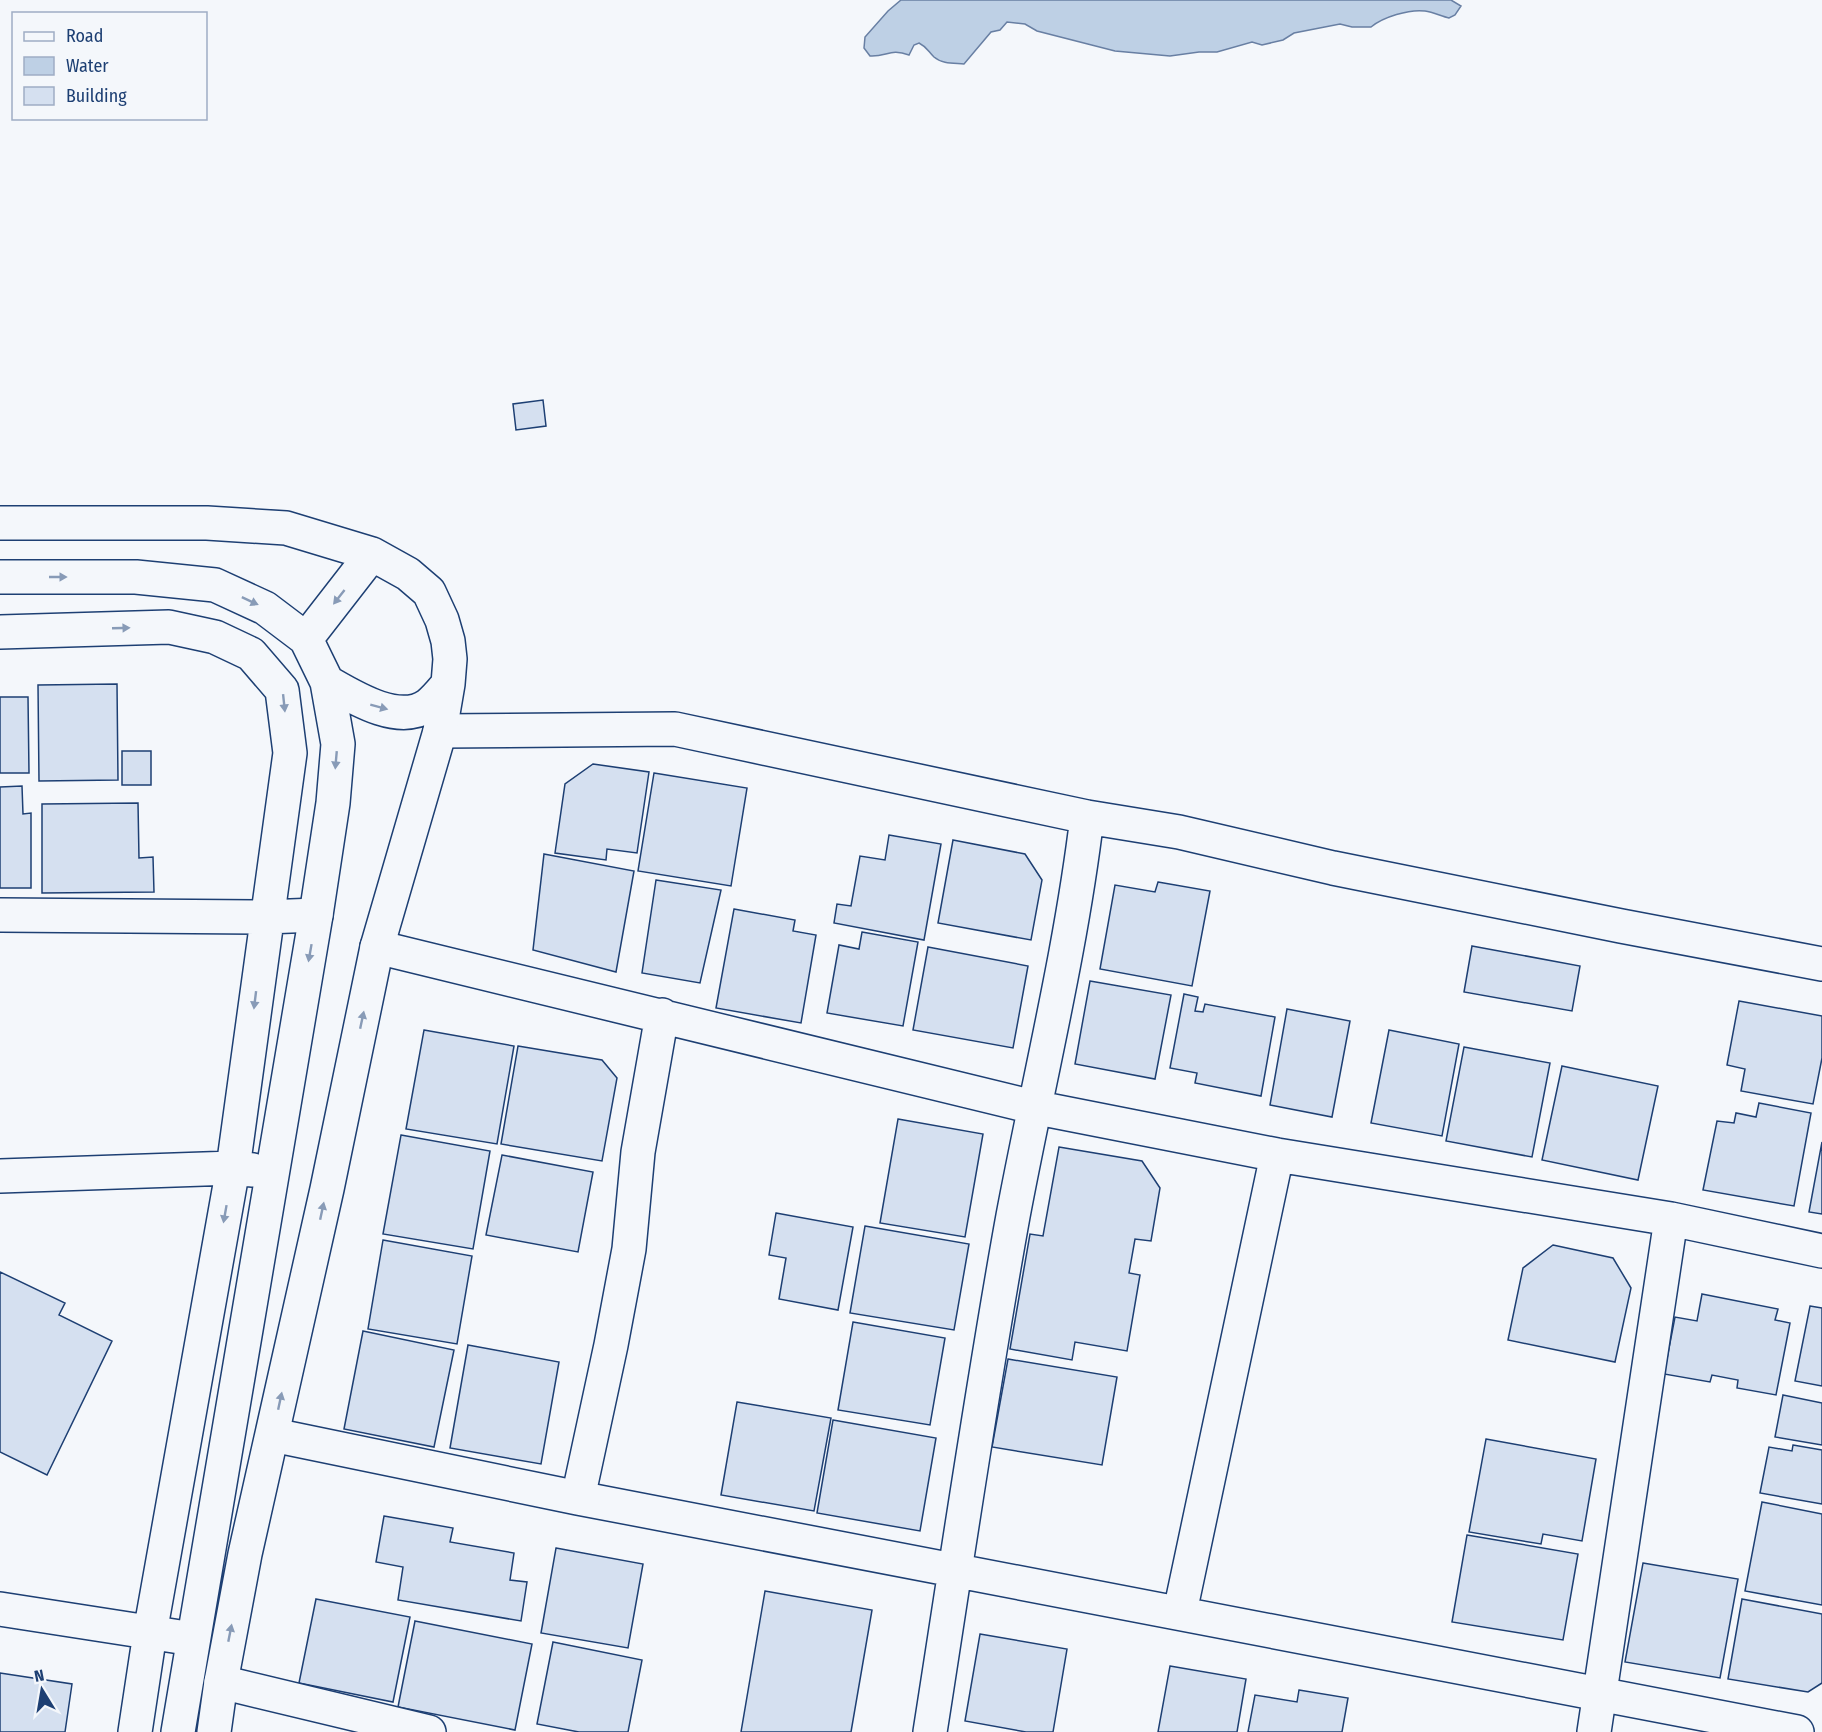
<svg xmlns="http://www.w3.org/2000/svg" width="1822" height="1732" font-family="'Fira Sans Condensed',sans-serif">
<style>
.water{fill:#bed0e5;stroke:#687fa3;stroke-width:1.5}
.building{fill:#d5e0f0;stroke:#1d3f73;stroke-width:1.5}
.lines{fill:none;stroke-linecap:round;stroke-linejoin:round}
.minor-casing{stroke:#1d3f73;stroke-width:36}
.major-casing{stroke:#1d3f73;stroke-width:36}
.minor{stroke:#f4f7fb;stroke-width:33}
.major{stroke:#f4f7fb;stroke-width:33}
.oneway{fill:#889bb7}
</style>
<rect width="100%" height="100%" fill="#f4f7fb"/>
<path class="water" d="M901,0H1451L1461,6L1455,15L1449,18C1441,16 1433,12 1425,11C1409,9 1383,17 1371,27H1352L1340,24L1294,33L1283,40L1262,45L1252,42L1217,52H1199L1170,56L1115,51L1037,31L1025,24L1007,22L1000,30L991,32L964,64C954,63 942,64 934,57C928,51 927,47 919,43L914,45L909,55C890,48 887,57 870,56L864,48L865,37L888,11Z"/>
<path class="building" d="M543,400L546,426L516,430L513,404Z
M117,684L118,780L39,781L38,685Z
M0,697H28L29,773H0Z
M122,751H151V785H122Z
M593,764L649,772L637,853L607,849L606,860L555,853L565,784Z
M654,773L747,788L731,886L638,871Z
M22,786L23,814L31,813V888H0V787Z
M138,803L139,858L153,857L154,892L42,893V804Z
M889,835L941,844L924,940L834,923L837,904L851,906L860,856L885,860Z
M953,840L1025,854L1042,880L1031,940L938,923Z
M544,854L634,871L616,972L533,950Z
M656,880L721,890L700,983L642,973Z
M1158,882L1210,891L1192,986L1100,969L1115,885L1155,892Z
M734,909L795,920L793,931L816,935L801,1023L716,1008Z
M862,932L918,942L903,1026L827,1013L839,945L859,949Z
M1472,946L1580,966L1572,1011L1464,992Z
M928,947L1028,966L1013,1048L913,1030Z
M1090,981L1171,995L1155,1079L1075,1064Z
M1184,994L1198,997L1195,1011L1203,1012L1205,1004L1275,1017L1261,1096L1195,1083L1197,1073L1170,1068Z
M1739,1001L1822,1016V1058L1813,1104L1741,1091L1745,1069L1727,1065Z
M1287,1009L1350,1021L1332,1117L1270,1105Z
M424,1030L514,1046L497,1144L406,1129Z
M1389,1030L1459,1044L1442,1136L1371,1123Z
M518,1046L602,1060L617,1078L602,1161L501,1144Z
M1464,1047L1550,1063L1532,1157L1446,1141Z
M1562,1066L1658,1086L1638,1180L1542,1160Z
M1759,1103L1811,1113L1794,1206L1703,1190L1717,1121L1734,1123L1736,1113L1756,1117Z
M898,1119L983,1134L965,1237L880,1223Z
M401,1135L490,1151L473,1249L383,1234Z
M1822,1142V1214L1809,1212Z
M1059,1147L1142,1161L1160,1188L1151,1241L1135,1239L1129,1273L1140,1275L1127,1351L1075,1342L1072,1360L1010,1349L1030,1234L1043,1236Z
M502,1155L593,1172L578,1252L486,1235Z
M776,1213L853,1227L838,1310L779,1299L786,1258L769,1255Z
M865,1226L969,1244L954,1330L850,1313Z
M383,1240L472,1256L457,1344L368,1329Z
M1553,1245L1613,1258L1631,1288L1615,1362L1508,1340L1523,1268Z
M0,1272L65,1303L59,1315L112,1341L47,1475L0,1452Z
M1702,1294L1778,1309L1775,1320L1790,1323L1776,1395L1737,1388L1738,1380L1712,1375L1710,1382L1664,1374L1675,1317L1697,1321Z
M1810,1306L1822,1308V1386L1795,1381Z
M853,1322L945,1338L930,1425L838,1410Z
M363,1331L454,1350L434,1447L344,1429Z
M468,1345L559,1362L541,1464L450,1448Z
M1008,1359L1117,1377L1102,1465L992,1447Z
M1783,1395L1822,1403V1445L1775,1437Z
M737,1402L831,1418L814,1511L721,1495Z
M833,1420L936,1438L920,1531L817,1513Z
M1486,1439L1596,1459L1582,1541L1543,1534L1541,1544L1469,1532Z
M1793,1445L1822,1450V1504L1760,1493L1769,1447L1792,1451Z
M1762,1502L1822,1514V1605L1745,1591Z
M384,1516L453,1528L450,1542L514,1553L510,1580L527,1582L521,1621L398,1600L403,1567L376,1562Z
M1467,1535L1578,1554L1563,1640L1452,1622Z
M556,1548L643,1564L628,1648L541,1633Z
M1643,1563L1738,1579L1720,1678L1625,1662Z
M765,1591L872,1610L851,1732H741Z
M316,1599L410,1617L393,1702L299,1683Z
M1742,1599L1822,1614V1683L1808,1692L1728,1679Z
M415,1621L532,1644L515,1730L398,1707Z
M980,1634L1067,1649L1053,1732H1026L965,1721Z
M553,1642L642,1660L628,1732H579L537,1724Z
M1170,1666L1246,1679L1237,1732H1158Z
M0,1673L72,1684L65,1732H0Z
M1299,1690L1348,1698L1342,1732H1248L1255,1695L1297,1702Z"/>
<g class="lines">
<defs>
<path id="minor" d="M0,632L169,627L215,637L251,654L282,690L290,753L233,1168L150,1633L135,1732
M440,731L675,729L1087,817L1179,832L1333,868L1621,926L1822,964
M0,915L266,917L316,915
M377,947L1033,1107L1277,1155L1671,1219L1822,1251
M0,1176L233,1168L253,1170
M273,1435L578,1498L1797,1732
M578,1498L611,1345L629,1249L638,1152L662,1015
M0,1609L193,1639
M1180,1612L1277,1155
M221,1682L429,1732
M930,1732C957,1560 982,1387 1013,1216C1038,1083 1071,951 1087,817
M1594,1732L1671,1219"/>
<path id="major" d="M0,523H207L286,528L372,554L408,574L429,592L442,620L448,641L450,659L448,684L440,731L377,947L327,1189L245,1554L221,1682L214,1732
M0,577H136L215,585L265,608L306,639L327,682L338,744L333,803L316,915L178,1732
M306,639L372,554
M327,682C353,697 399,726 428,705C435,700 442,691 448,684"/>
</defs>
<use href="#minor" class="minor-casing"/>
<use href="#major" class="major-casing"/>
<use href="#minor" class="minor"/>
<use href="#major" class="major"/>
</g>
<defs><path id="oneway-solid" d="M-6-.8H1V-3.2L6.5 0L1 3.2V.8H-6Z" transform="scale(1.5)"/></defs>
<g class="oneway">
<use href="#oneway-solid" transform="translate(58 577)"/>
<use href="#oneway-solid" transform="translate(339 597) rotate(128)"/>
<use href="#oneway-solid" transform="translate(250 601) rotate(25)"/>
<use href="#oneway-solid" transform="translate(121 628) rotate(-2)"/>
<use href="#oneway-solid" transform="translate(284 703) rotate(84)"/>
<use href="#oneway-solid" transform="translate(379 707) rotate(15)"/>
<use href="#oneway-solid" transform="translate(336 760) rotate(95)"/>
<use href="#oneway-solid" transform="translate(310 953) rotate(100)"/>
<use href="#oneway-solid" transform="translate(255 1000) rotate(97)"/>
<use href="#oneway-solid" transform="translate(362 1020) rotate(-78)"/>
<use href="#oneway-solid" transform="translate(322 1211) rotate(-78)"/>
<use href="#oneway-solid" transform="translate(225 1214) rotate(100)"/>
<use href="#oneway-solid" transform="translate(280 1401) rotate(-78)"/>
<use href="#oneway-solid" transform="translate(230 1633) rotate(-79)"/>
</g>
<rect x="12" y="12" width="195" height="108" fill="#f4f7fb" stroke="#9eadc5" stroke-width="1.5"/>
<rect x="24" y="32" width="30" height="9" fill="#f4f7fb" stroke="#9eadc5" stroke-width="1.5"/>
<text x="66" y="42" font-size="18" fill="#1d3f73">Road</text>
<rect x="24" y="57" width="30" height="18" fill="#bed0e5" stroke="#9eadc5" stroke-width="1.5"/>
<text x="66" y="72" font-size="18" fill="#1d3f73">Water</text>
<rect x="24" y="87" width="30" height="18" fill="#d5e0f0" stroke="#9eadc5" stroke-width="1.5"/>
<text x="66" y="102" font-size="18" fill="#1d3f73">Building</text>
<g transform="translate(42 1690) rotate(349)" stroke="#f4f7fb" stroke-width="4.5" paint-order="stroke">
<path d="M0-4.5L10 22L0 15L-10 22Z" fill="#1d3f73"/>
<text y="-9" font-size="16" font-weight="bold" text-anchor="middle" fill="#1d3f73">N</text>
</g>
</svg>
